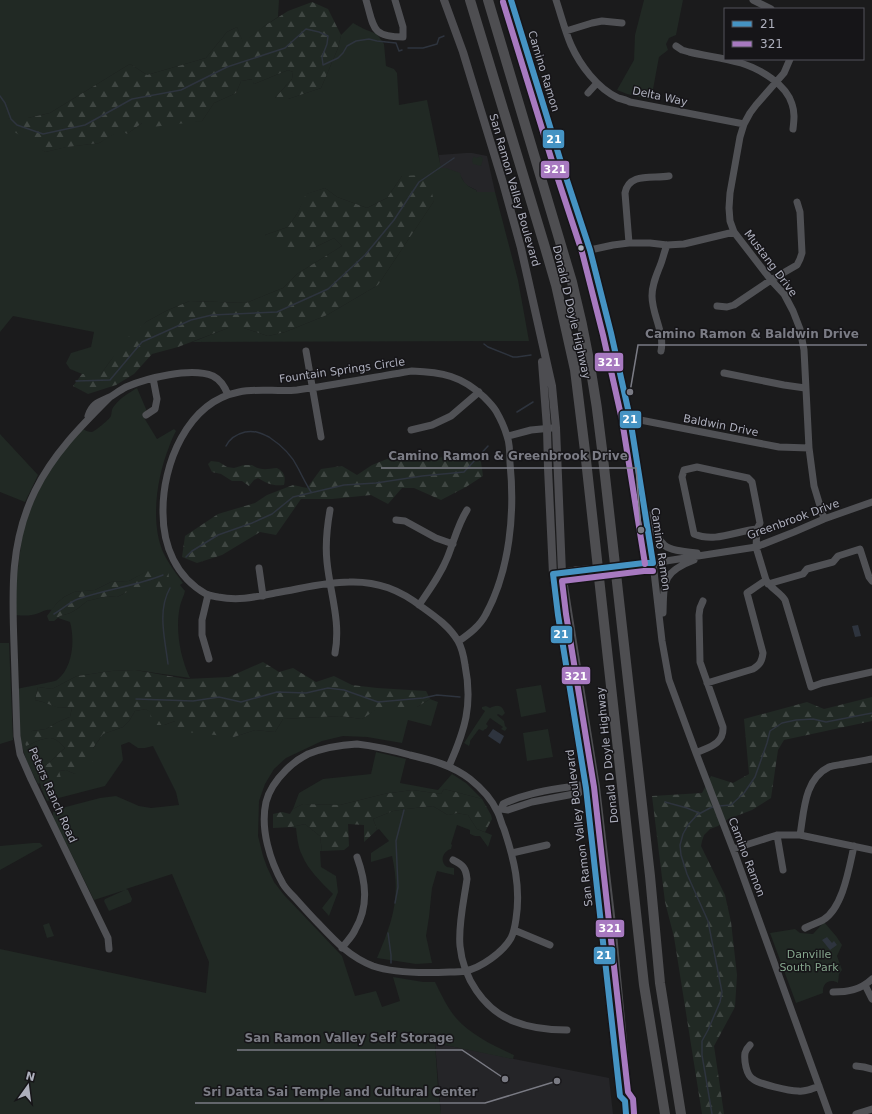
<svg xmlns="http://www.w3.org/2000/svg" width="872" height="1114" font-family="'DejaVu Sans',sans-serif">
<style>
.built{fill:#252528}
.green{fill:#212924}
.forest{fill:url(#forest-firs)}
.water{fill:#2e343e}
.lines{fill:none;stroke-linecap:round;stroke-linejoin:round}
.stream{stroke:#2e343e;stroke-width:1.5}
.minor{stroke:#505155;stroke-width:7}
.major{stroke:#4d4d51;stroke-width:8}
.highway{stroke:#4e4e51;stroke-width:10}
.minor-bridge{stroke:#505155;stroke-width:7}
.bus-1-casing{stroke:#161518;stroke-width:9}
.bus-2-casing{stroke:#161518;stroke-width:9}
.bus-1{stroke:#4593c3;stroke-width:6}
.bus-2{stroke:#a779c0;stroke-width:6}
.bus-dot{fill:#adafbc;stroke:#161518;stroke-width:1.5}
.labels{text-anchor:middle;stroke-width:3;stroke-linejoin:round;paint-order:stroke}
.street-label{font-size:11px;fill:#adafbc;stroke:#161518}
.park-label{font-size:11px;fill:#85a68d;stroke:#161518}
.leader{fill:none;stroke:#7a7b84;stroke-width:1.5}
.callout-dot{fill:#7a7b84;stroke:#161518;stroke-width:1.5}
.callout-label{font-size:12px;text-anchor:middle;font-weight:bold;fill:#7a7b84;stroke:#161518;stroke-width:3;stroke-linejoin:round;paint-order:stroke}
.line-badge{stroke:#161518;stroke-width:1.5}
.badge-label{font-size:11px;text-anchor:middle;font-weight:bold;fill:#fff}
</style>
<defs>
<pattern id="forest-firs" width="22" height="20" patternUnits="userSpaceOnUse"><rect width="22" height="20" fill="#212924"/><path d="M5 1l3.5 6h-7zM16 11l3.5 6h-7z" fill="#3f4642"/></pattern>
</defs>
<rect width="100%" height="100%" fill="#1b1b1c"/>
<path class="built" d="M466,153H472L487,156L495,192H477L476,190L468,186L465,184L461,177L440,168L439,155Z
M435,1043L609,1078L613,1114H441Z"/>
<path class="green" d="M0,0H279L278,17L266,25L243,43L237,27L227,32L206,58L147,75L130,64L50,113L28,118H8L45,152L66,147L99,143L121,129L127,134L142,123L202,121L214,103L236,93L241,81L253,79L254,84L288,70L293,72L292,79L275,98L288,99L321,88L338,48L341,35L353,23L364,29L377,34L384,44L386,66L394,69L397,73L399,105L427,100L441,168H446L460,173C462,182 468,187 476,190L477,192H495L518,280L529,341L192,342L228,328H244L268,336L285,332L327,315L378,285L434,201L402,176L387,198L367,208L337,197L325,188L307,194L297,214L288,227L265,235L309,250L334,238L342,246L297,274L283,288L246,303L190,301L166,311L146,322L111,360L101,374H82L70,369L66,363L71,353L91,347L94,332L13,316L0,332Z
M644,0H683L676,35L669,38L666,44L668,50L659,57L651,100L627,94L617,90L634,60L635,35Z
M474,156L476,158L481,156L483,159L481,166L473,164L472,160Z
M137,388L146,409V414L143,416L157,439L174,429L176,431C173,436 171,442 169,447C157,477 150,521 163,552C168,563 176,573 183,583L180,585L185,591C184,596 181,601 180,606C175,629 180,657 190,678L135,670L112,671L77,676L52,689L38,687L35,700L43,702L57,707L72,708L70,717L58,722L46,729L32,731L26,746C33,743 44,737 51,738C57,739 61,744 65,748L49,763L38,770L40,783L38,784L27,762L20,740L18,689C24,687 54,682 57,680C73,668 75,640 70,622L58,618L60,616L70,613L77,609L87,601L108,596L117,597L127,592L149,590H161L150,570L129,581L111,582L95,590L74,592L64,597L56,604L52,610C46,609 44,611 39,613C31,616 24,616 16,615V581L23,531L31,508L39,490L53,465L65,448L83,429C86,431 88,432 92,432C95,431 109,420 111,416C112,412 111,409 115,405C121,397 129,393 137,388Z
M0,434L38,475L25,502L0,492Z
M0,643H9L13,740L0,744Z
M541,685L546,712L521,717L516,689Z
M430,699L438,702L431,726L408,720L402,743L367,737L343,736L322,741L286,758L274,769L265,784L259,801L258,836L263,856L267,867L274,882L284,895L342,956L355,996L376,991L382,1007L400,1001L393,977L423,982H435C441,994 447,1007 456,1018C471,1035 494,1046 514,1055L513,1059L435,1043L438,1088L441,1114H0V949L206,993L209,962L172,874L126,889L128,890L132,899L131,902L109,911L104,901L105,899L125,890L94,900L53,817V812L58,809L100,798L116,796L139,806L151,808L179,805L176,792L153,746L145,748H138L129,742L121,745L123,760L105,786L47,801L41,788L56,792L59,771L66,770L75,774L103,734L123,727L129,721L135,711L146,709L151,712L164,725L175,721L234,737L255,730L275,732L283,719L340,716L362,719L380,706L417,707Z
M486,706L490,708C494,706 500,704 503,709C504,710 504,712 505,713L502,716L498,714L497,715L504,721L505,726L507,728L505,731L501,729L503,727L490,718L486,724L488,726L486,729H485L483,731L479,729L470,741V743L469,746L464,743L485,711L482,709V707Z
M548,729L553,757L527,761L523,733Z
M376,752L406,759L400,783L438,790L452,774L466,783L482,799L444,789L441,794L412,790L384,794L340,805L303,804L293,809L299,793L323,779L371,774Z
M433,806L448,815L457,813L468,815L477,829L492,835L488,847L480,836H475L470,834V830L457,825L451,844L452,845L451,849C443,851 439,862 447,867C448,867 452,868 454,868V875L437,871L432,888L429,917L426,936L432,963L416,964L377,958C393,921 401,896 392,856L371,862V853L389,841L379,829L377,830L373,819L393,811L406,809Z
M305,824L320,836L322,851H320L321,867L336,876L338,892L329,916L322,908L333,894C322,883 308,870 302,855C298,847 297,837 296,828L291,827Z
M33,843H40L43,846L0,870V846Z
M824,922L836,936L842,945L837,956L842,970L839,974L838,983C830,978 822,983 823,993L796,1003L770,933L795,929L800,933L813,934Z
M49,923L54,936L47,938L43,925Z"/>
<path class="forest" d="M312,2L328,9L341,35L338,48L321,88L288,99L281,109L274,105L275,98L292,79L293,72L288,70L254,84L252,79L241,81L236,93L214,103L202,121L152,127L142,123L127,134L121,130L99,143L67,147L45,152L10,129L8,117L28,118L50,113L130,64L147,75L206,58L227,32L237,27L243,42L266,25L288,11Z
M421,175L429,182L434,201L378,285L327,315L285,332L268,336L244,328H228L178,347L152,354L134,374L116,385L88,394L73,386L82,374H101L126,339L146,322L166,311L190,301L246,303L283,288L297,274L342,246L334,238L309,250L282,249L265,235L288,227L297,214L306,194L325,188L337,197L367,208L387,198L402,176Z
M474,454L481,462L483,476L466,487L441,500L414,488H402L388,504L371,495L332,499H301L276,535L260,532L222,555L197,563L182,557L185,536L218,514L255,503L267,495L293,485L307,488L321,469L342,466L357,475L372,465L397,455L415,460Z
M211,461L219,462L227,467L234,468L244,465H252C261,471 267,469 277,468C284,472 286,476 284,485C272,486 268,484 258,478L254,480L249,486L242,481H232L221,474L212,472L208,464Z
M156,569L168,571C170,581 169,584 161,590H149L136,598L127,592L117,597L108,596L87,601L77,609L70,613L60,616L54,621H49L47,616L56,604L64,597L74,592L95,590L111,582L129,581L149,570Z
M263,662L279,672L293,668L316,682L334,676L352,685L377,688L426,691L430,699L417,707H380L362,719L340,716L283,719L275,732L255,730L234,737L177,731L175,721L164,725H152L150,712L146,709L135,711L129,721L123,727L103,734L93,748L94,760L83,770L75,774L66,770L59,771L62,782L56,792L41,788L38,770L49,763L65,748C61,744 57,739 51,738C44,737 33,743 26,746L24,739L32,731L46,729L58,722L70,717L72,708L56,707L43,702L35,700L38,687L52,689L77,676L112,671L135,670L186,679L229,677Z
M872,697V721L784,740L778,750L771,798L752,810L728,819L718,826L710,829L704,835L702,841L701,846L725,895L731,922L737,975L735,1007L714,1046L724,1114H702L674,937L665,902L652,796L702,793L711,776L733,783L749,774L744,719L807,702L824,709Z
M444,789L482,799L491,815L492,819L485,832L477,829L468,815L457,813L448,815L433,806L406,809L393,811L373,819L377,830L364,842V825L348,824L349,846L344,850L322,851L320,836L305,824L291,827L273,828V814L282,812L290,814L293,809L303,804L340,805L384,794L412,790L441,794Z"/>
<path class="water" d="M858,625L861,636L855,637L852,626Z
M493,729L504,736L500,744L488,736Z
M827,937L832,943L834,941L837,945L830,950L822,940Z"/>
<g class="lines">
<path class="stream" d="M408,48H423L437,44L439,38L444,36
M0,96L5,103L11,119L17,125L43,134L85,125L132,99L181,90L227,67L285,48L306,29L319,32L328,36L327,44L322,57L323,65L338,58L343,53L347,46L356,41L369,39L377,41L396,43L399,51L402,50
M484,344L488,347L513,357H517L531,355
M76,381L110,380L142,342L191,320L212,315L277,312L328,289L365,255L394,220L419,182L454,158
M517,412L533,402
M226,446C230,438 237,434 245,432C254,430 261,433 269,437C281,445 292,455 298,468C302,476 306,484 311,492
M186,557L192,551L218,535L252,523L272,514L293,497L344,485L376,483L422,476L464,472L488,446
M54,614C62,609 70,602 78,599C106,589 136,586 163,575
M168,664C165,639 157,611 170,588
M136,699L193,701L219,697L241,702L277,692L306,693L328,688L344,690L378,702L423,698L437,695L460,697
M665,802L687,808L699,813
M719,806L731,805L744,793L755,777L767,743L770,731L782,723L796,720L813,719L826,722L872,713
M395,903L398,887L396,841L404,810
M388,933L391,955V963
M712,1114L702,1055V1041L708,1030L720,1002L722,992L721,987L708,921L687,874L681,855L680,845L683,834L688,825L697,815L710,808L713,807"/>
<path class="minor" d="M366,0C374,27 371,37 403,37V27L395,0
M511,0L560,159L590,250L611,333L630,418L653,563L662,641L669,680L696,753L736,857L829,1114
M556,0C561,15 565,31 571,45C580,65 597,88 618,98C622,99 626,100 630,102L744,124
M753,0L771,9
M566,31L592,23L602,21L622,23
M676,46L682,50L689,52C706,56 724,58 741,63C760,69 786,84 792,104C795,113 794,120 793,129
M790,59L784,73L756,105L750,113L744,124L740,137L730,193L729,208L730,221L734,232L771,280L784,294L793,311L800,329L804,350L809,448L814,486L824,519
M588,93L597,83
M629,243L625,193C629,172 653,179 669,176
M590,250L613,245L629,243H650L667,245L684,244L734,232
M717,306L727,307L734,305L771,280L797,265L800,259L802,253L800,212L797,202
M306,351L321,437
M661,351C665,333 652,315 652,296C652,285 656,276 660,266C663,259 664,252 667,245
M724,373L784,385L805,388
M146,415L155,409L157,399L153,378
M88,416C92,403 99,402 110,397C115,394 120,390 126,387C147,378 191,367 213,376C221,380 225,387 228,395
M630,418L779,447L809,448
M411,430L432,425L451,416L479,392
M508,436L531,430L552,428
M697,467L748,478L752,482L760,523L757,529C736,531 715,543 694,534L682,477L684,470Z
M330,510C327,527 325,544 327,562C330,593 341,621 335,653
M649,515C662,549 661,549 697,553
M396,520L405,521L436,538L453,544
M757,529L756,547L766,580C771,589 780,592 785,600L811,687L822,683L872,672
M630,565L644,563H653L756,547L794,532L824,519L872,502
M259,568L263,596
M553,574L576,570
M768,584L803,574L807,569L833,562L838,556L860,549L869,577L872,581
M208,595L202,620V635L209,659
M419,605C430,589 441,574 448,556C454,541 458,524 467,510
M663,613C664,582 662,572 694,560
M707,683L753,669C760,665 762,661 763,653L747,593L766,580
M357,744C375,746 392,750 410,755C431,760 452,765 470,779C480,787 491,798 497,811C500,816 501,823 504,829C514,859 521,887 516,919C515,926 514,932 511,938C503,952 481,968 465,971C460,972 455,972 450,972C429,973 393,973 373,966C350,957 336,942 319,924C311,916 303,907 295,898C291,894 286,889 283,884C270,861 260,829 266,802C269,790 277,779 286,770C292,764 300,758 308,754C323,748 340,745 357,744Z
M696,753C709,747 724,744 723,727L700,662L699,615L700,608L703,601
M449,766C465,730 473,705 465,665C464,658 462,648 458,641C450,627 436,617 422,607C400,590 378,581 349,582C324,582 300,589 275,593C255,597 239,601 218,597C214,596 210,596 206,594C176,577 163,546 163,513C162,465 187,402 239,392C258,388 278,392 297,390C336,385 374,377 412,371C442,372 462,376 484,397C488,401 493,406 496,411C500,418 505,429 507,436C510,444 510,454 510,463C515,513 510,569 486,614C480,626 469,634 459,641
M501,809L503,804C527,792 553,790 579,785L582,789L596,787
M497,810L501,809L508,810L532,802L579,793L582,789
M777,835L783,870
M800,835C804,812 804,779 829,767C834,765 840,765 844,764C854,762 863,761 872,759
M733,849L777,835H800L872,850
M512,853L547,845
M453,860C463,865 466,868 467,879C464,900 458,925 460,946C463,977 483,1009 513,1021C530,1028 548,1030 567,1030
M805,928C811,925 817,923 823,920C843,908 849,868 854,846
M514,930L550,945
M342,948C346,942 352,937 355,930C369,906 366,882 357,857
M109,949L108,938L31,779L20,754L17,736C16,706 15,676 14,645C12,591 10,542 35,491C53,454 81,426 110,397
M865,985L872,999
M833,992C848,992 860,990 872,979
M750,1045C748,1047 746,1050 745,1053C744,1060 746,1075 753,1079C759,1084 789,1091 798,1091C805,1092 812,1089 819,1086
M856,1066L864,1067L872,1069
M856,1114L872,1109"/>
<path class="major" d="M444,0L463,52L503,183L521,248L552,386L556,428L562,573L596,787L613,933L628,1096L625,1101
M542,362L547,428L548,468L553,574L558,615L586,788L620,1096L625,1101L626,1114"/>
<path class="highway" d="M470,0L544,244L556,285L575,370L585,451L644,985L665,1114
M488,0L572,282C586,337 596,393 602,449L650,876L660,983L681,1114"/>
<path class="minor-bridge" d="M576,570L630,565"/>
<defs>
<path id="bus-1" d="M511,0L560,159L590,250L611,333L630,418L653,563
M626,1114L625,1101L620,1096L586,788L558,615L553,574L644,563H653"/>
<path id="bus-2" d="M503,2L552,161L582,252L603,335L622,420L645,564
M634,1113L633,1099L628,1092L594,787L566,614L562,581L644,571H653"/>
</defs>
<use href="#bus-1" class="bus-1-casing"/>
<use href="#bus-2" class="bus-2-casing"/>
<use href="#bus-1" class="bus-1"/>
<use href="#bus-2" class="bus-2"/>
</g>
<circle class="bus-dot" cx="581" cy="248" r="3.5"/>
<g class="labels">
<g class="street-label">
<text transform="translate(544 71) rotate(73)" y="4">Camino Ramon</text>
<text transform="translate(660 96) rotate(12)" y="4">Delta Way</text>
<text transform="translate(515 190) rotate(74)" y="4">San Ramon Valley Boulevard</text>
<text transform="translate(771 263) rotate(53)" y="4">Mustang Drive</text>
<text transform="translate(572 312) rotate(77)" y="4">Donald D Doyle Highway</text>
<text transform="translate(342 370) rotate(-8)" y="4">Fountain Springs Circle</text>
<text transform="translate(721 425) rotate(11)" y="4">Baldwin Drive</text>
<text transform="translate(793 519) rotate(-20)" y="4">Greenbrook Drive</text>
<text transform="translate(661 549) rotate(82)" y="4">Camino Ramon</text>
<text transform="translate(607 755) rotate(-96)" y="4">Donald D Doyle Highway</text>
<text transform="translate(53 795) rotate(66)" y="4">Peters Ranch Road</text>
<text transform="translate(579 828) rotate(-97)" y="4">San Ramon Valley Boulevard</text>
<text transform="translate(747 857) rotate(69)" y="4">Camino Ramon</text>
</g>
<g class="park-label">
<text x="809" y="958">Danville<tspan x="809" dy="13">South Park</tspan></text>
</g>
</g>
<path class="leader" d="M630 392L638 345H867M641 530L636 468H381M505 1079L462 1050H237M557 1081L485 1103H195"/>
<g class="callout-dot">
<circle cx="630" cy="392" r="4"/>
<circle cx="641" cy="530" r="4"/>
<circle cx="505" cy="1079" r="4"/>
<circle cx="557" cy="1081" r="4"/>
</g>
<g class="callout-label">
<text x="752" y="338">Camino Ramon &amp; Baldwin Drive</text>
<text x="508" y="460">Camino Ramon &amp; Greenbrook Drive</text>
<text x="349" y="1042">San Ramon Valley Self Storage</text>
<text x="340" y="1096">Sri Datta Sai Temple and Cultural Center</text>
</g>
<g class="line-badge">
<rect x="542" y="129" width="23" height="20" rx="4" fill="#4593c3"/>
<rect x="540" y="160" width="30" height="19" rx="4" fill="#a779c0"/>
<rect x="594" y="352" width="30" height="20" rx="4" fill="#a779c0"/>
<rect x="619" y="410" width="23" height="19" rx="4" fill="#4593c3"/>
<rect x="550" y="625" width="23" height="19" rx="4" fill="#4593c3"/>
<rect x="561" y="666" width="30" height="19" rx="4" fill="#a779c0"/>
<rect x="595" y="919" width="30" height="19" rx="4" fill="#a779c0"/>
<rect x="593" y="946" width="23" height="19" rx="4" fill="#4593c3"/>
</g>
<g class="badge-label">
<text x="554" y="143">21</text>
<text x="555" y="173">321</text>
<text x="609" y="366">321</text>
<text x="630" y="423">21</text>
<text x="561" y="638">21</text>
<text x="576" y="680">321</text>
<text x="610" y="932">321</text>
<text x="604" y="959">21</text>
</g>
<rect x="724" y="8" width="140" height="52" fill="#161518" stroke="#52535a"/>
<rect x="732" y="21" width="20" height="6" fill="#4593c3" stroke="#52535a"/>
<text x="760" y="28" font-size="12" fill="#adafbc">21</text>
<rect x="732" y="41" width="20" height="6" fill="#a779c0" stroke="#52535a"/>
<text x="760" y="48" font-size="12" fill="#adafbc">321</text>
<g transform="translate(28 1086) rotate(14)" stroke="#161518" stroke-width="3" paint-order="stroke">
<path d="M0-3L7 15L0 10L-7 15Z" fill="#adafbc"/>
<text y="-6" font-size="11" font-weight="bold" text-anchor="middle" fill="#adafbc">N</text>
</g>
</svg>
